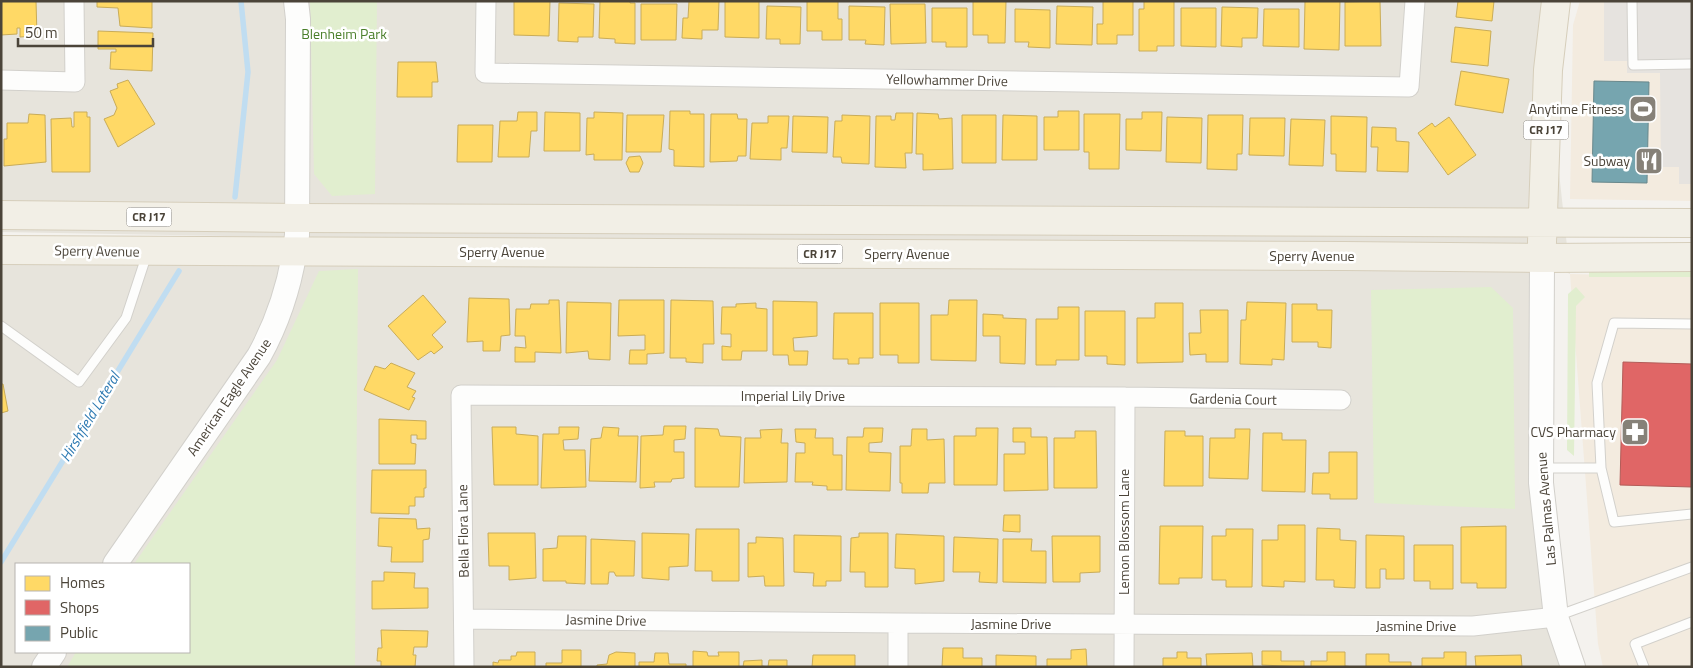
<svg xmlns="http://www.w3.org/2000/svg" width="1693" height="668" font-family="'Titillium Web',sans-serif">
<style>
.residential{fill:#e7e4dc;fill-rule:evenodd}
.commercial{fill:#f3ebdf}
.green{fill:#e1eecf}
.parking{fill:#e6e3df}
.homes{fill:#ffd966;stroke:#c9ac58}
.shops{fill:#e06666;stroke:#b35c58}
.public{fill:#76a5af;stroke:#69888c}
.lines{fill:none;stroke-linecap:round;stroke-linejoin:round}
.stream{stroke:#c0ddf1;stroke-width:5.5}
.service-casing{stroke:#d2d0cb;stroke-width:11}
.minor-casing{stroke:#d2d0cb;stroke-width:21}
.tertiary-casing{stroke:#d2d0cb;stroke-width:26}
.primary-casing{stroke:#d6cebb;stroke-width:30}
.service{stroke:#fdfdfc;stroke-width:9}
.minor{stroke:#fdfdfc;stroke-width:19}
.tertiary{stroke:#fdfdfc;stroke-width:24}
.primary{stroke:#f2efe6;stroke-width:28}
.labels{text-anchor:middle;stroke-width:5;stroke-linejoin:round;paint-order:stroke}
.shield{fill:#fff;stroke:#817c74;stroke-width:1}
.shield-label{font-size:12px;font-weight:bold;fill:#4b4439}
.park-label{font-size:14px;fill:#4a7f2a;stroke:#fff}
.street-label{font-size:14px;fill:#4b4439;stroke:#fff}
.poi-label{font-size:14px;fill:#4b4439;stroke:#fff;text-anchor:end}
.water-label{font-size:15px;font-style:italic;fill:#2e7ab2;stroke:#fff}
</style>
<rect width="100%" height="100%" fill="#f4f2ee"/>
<path class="residential" d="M1,1H1566L1548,70L1570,274L1542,259L1556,616L1577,667H1V245L1457,257L1,232ZM16,564H189V652H16Z"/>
<path class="commercial" d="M1580,1H1692V201L1570,199L1573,25Z
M1570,274L1692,277V667H1603L1598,644Z"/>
<path class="green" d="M310,1H377L375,194L332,196L314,174Z
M358,269L355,667H67L76,652H189V564H134L277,360L319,271Z
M1589,271H1692V277H1589Z
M1491,287L1513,308L1515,509L1374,503L1371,290Z
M1576,287L1585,297L1576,306L1574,456L1567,450L1568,294Z"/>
<path class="parking" d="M1604,1H1692V184H1679V167H1661L1660,73H1627V61H1604Z"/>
<path class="homes" d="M1,1H36L37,36L20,37V28H17V34L1,35Z
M97,1H152V28L120,26L118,8L97,7Z
M514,1H550L549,36L514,35Z
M600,1H630V3H635V44L615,43V39L599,38Z
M689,1H719L718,30H702V39L682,38L683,18H688Z
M725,1H759V38L725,37Z
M807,1H838V19H842V40H822V31H807Z
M973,1H1006L1005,43H988V35H973Z
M1103,1H1133V35H1117V44H1097V24H1103Z
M1144,1H1174V46H1157V51H1139V9H1144Z
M1305,1H1340L1339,50L1304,49Z
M1380,1L1381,46H1345V2Z
M1458,1H1494L1492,21L1456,17Z
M559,3L594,4L593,37H578V42L558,41Z
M641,4H677L676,40H641Z
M890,4H925L926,43L891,44Z
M767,6L801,7L800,44H780V39H766Z
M849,6L885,7L884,45L865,44L866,40H849Z
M1057,6L1093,7L1092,45L1056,44Z
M1222,7L1258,8L1257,38H1242V47L1221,46Z
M932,8H967V47H946V42H932Z
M1181,8H1216V47L1181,46Z
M1015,9L1050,10V48L1028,47L1029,42H1015Z
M1264,9H1299V47L1263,46Z
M1455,27L1491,31L1488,66L1451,62Z
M98,31L153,33L152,71L110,69L111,52H116V49H98Z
M398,62H436L438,82H432V97H397Z
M1461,71L1509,79L1503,113L1455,105Z
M128,80L155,124L118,147L104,119L114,115L117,108L110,91L118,88L117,84Z
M670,111H690V114H704V167L674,166V150L669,149Z
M1058,111H1079V150H1044V117H1058Z
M74,112H87V117H90V172H52L51,119L71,118L72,127H74Z
M518,112H537V131H531L529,157H498L500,121H517Z
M545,112L580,113V151H544Z
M594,112L623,113L622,160H594V154L586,155L587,118H594Z
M1142,112H1162L1161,151L1126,150V119H1142Z
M896,113H913L912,153H905L906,168L875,167L876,116H891V120H895Z
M917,113L938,114L939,119L952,118L953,169L923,170V154H916Z
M29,114L45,115L46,162L4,166V139H7V123H28Z
M711,114H737L738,119H747L746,156H738L737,161L710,162Z
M1084,114H1120L1119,169H1089V152H1084Z
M627,115H664L661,152H626Z
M842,115L870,116L869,164L842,163L841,157H833L835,121H842Z
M962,115H996V163H962Z
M1003,115L1037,116V160H1002Z
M1208,115H1243L1242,154H1237V170L1207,169Z
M768,116H789L787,148H781V160L750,159L752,123H768Z
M793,116L828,117L827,153L792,152Z
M1331,116L1367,117L1366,172L1336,171V154H1331Z
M1167,117L1202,118L1201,163L1166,162Z
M1449,117L1476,155L1448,175L1418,133L1432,123L1435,127Z
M1250,118H1285L1284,156L1249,155Z
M1291,119L1325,120L1323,166L1289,165Z
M458,125H493L492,162H457Z
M1372,127L1396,128V141L1409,142L1408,172L1377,171L1378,147H1371Z
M640,156L643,163L639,172H630L626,163L629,157Z
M423,295L446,322L432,335L443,347L434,354L431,351L418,360L388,326Z
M469,298L509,299L510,335L501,336L500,351H483V341L467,342Z
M549,300H559L561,353L535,352V362H515V347L526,348L525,336H515L516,309H530L531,304H549Z
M619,300H664V353L647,354V364H629L630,350H645V335L618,336Z
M671,300L713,301L714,344H703V363L686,362V358H670Z
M949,300H977L976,361L931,360V315H948Z
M773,301L817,302V336L793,338L794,351H808L807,365H789L788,355H773Z
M567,302L611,303L610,360L589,359L588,351L566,353Z
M1247,302L1286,303L1284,360L1272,359V365L1240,364L1241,320H1246Z
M756,303V308L767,309V351H742L741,360H722V346L731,347V334H721L722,307H736V304Z
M880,303H919V363H898V355H880Z
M1155,303H1183V362L1137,363V318H1155Z
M1292,304H1317V310H1332L1331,348L1318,347V342H1292Z
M1058,307H1079V360H1056V365H1036V319H1058Z
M1200,310H1228V362H1206V354L1190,355L1189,333H1201Z
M1085,311H1125V365L1107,364V356H1085Z
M834,313H873V358H859V364H848V359H833Z
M983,314L1003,315V318L1026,319L1025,364L1000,363V336H983Z
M391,363L415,373L407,387L416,391L412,397L415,398L409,410L364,390L375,366L385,369Z
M1,384H3L8,411L1,413Z
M379,419L426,421V439H417V435H411V443L416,444L415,464H379Z
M664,426H686L685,439L674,440V452H684V478L672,479L671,482H654L655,487L640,488L641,436L663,435Z
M492,427H516V434L538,436V485H494Z
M559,427H579L578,439L563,440L564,450H585L586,487L541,488L543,434H559Z
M603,427L619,428L618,436H638L636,482L589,481L591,439L601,438Z
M695,428L718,429L720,436L741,437L739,487H695Z
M864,428H883L882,442L869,443V452L891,453L890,491L846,490L847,437H863Z
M976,428H998L997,485H954V436H976Z
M1013,428H1031V437H1047L1048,490L1004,491V454H1025V442H1013Z
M782,429L781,443H788L787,482L744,483L745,438H761L760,430Z
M795,429H816L815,438H833V455H842V490H827V486L812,485L813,482H795L796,453H805V443L796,442Z
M912,429H927V440L944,439L945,483H929L928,493H902V483H900V446H911Z
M1235,429H1250L1248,479L1209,478L1210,438H1235Z
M1075,431H1096L1097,488H1054V438H1075Z
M1165,431H1185V436H1203V486H1164Z
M1263,433H1282V440H1306L1305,492L1262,491Z
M1329,452H1357V499H1330V494H1312L1313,473H1329Z
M372,470H426V488H424V497H415V506H409V514L371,513Z
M1004,515H1020V532L1003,531Z
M379,518L416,519L417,529L430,528L429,539L423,540V562H391L392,547L378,546Z
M1278,525H1305V582L1284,581V587L1262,586V540H1278Z
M1160,526H1203L1202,578H1179V584H1159Z
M1506,526V588H1477V583H1461V527Z
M1317,528L1340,529V540L1356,541L1355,588L1334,587V580H1316Z
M696,529H739V581H712V571H695Z
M1226,529H1253L1252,587H1226V580H1212V536H1226Z
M488,533H535L536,578L509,580V566H489Z
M642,533L689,534L688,566L669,567V580L642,578Z
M859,533H888V587H865V572H850L851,538L859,537Z
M896,534L944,536V581L915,584V569L895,568Z
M794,535L841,536V581H826V586H813L814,573L794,572Z
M1366,535L1404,536V579H1386V569H1380V588H1366Z
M558,536H586L585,584L566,583V581H543V549L557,548Z
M1052,536H1100V572L1080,573V582H1053Z
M756,537L783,538L784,586H765L764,576L748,577V543H756Z
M954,537L998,539L997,583L979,582L980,572H953Z
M591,539L635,541L634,576H616L614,572H609L608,584H591Z
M1003,539H1032L1031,551H1046V583L1003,582Z
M1414,545H1453V589H1430V581H1414Z
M384,572L415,573L414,588H428V608L372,609V581H384Z
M381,630L428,631L427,647H414L413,655H416L415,667H381V661H377L378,648H382Z
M943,648H963V658H982V667H942Z
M1086,649L1087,667H1047V659H1071V650Z
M562,650H581V667H546V663H562Z
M693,651L707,652L708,656H719L718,652H739V667H693Z
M1262,651H1281V661H1304V667L1262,665Z
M517,652H535V667H493V662L498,663L499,660H511V656H516Z
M616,652L635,653V667H597V665L607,664L609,655Z
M1177,652H1187V658H1201V667H1163V658H1177Z
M1327,652H1345V666L1354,667H1311V661H1327Z
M1444,652H1466V667H1422V658H1444Z
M655,653H668L669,664H686V667H639V662H654Z
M1252,653L1253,667H1207L1206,654Z
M1366,654H1389V662H1411V667H1366Z
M813,655H855V667H812Z
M996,655L1036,656V667H996Z
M1521,655L1522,667H1476L1475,656Z
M762,660V666L768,667L769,660H787V667H743L744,661Z"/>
<path class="shops" d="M1623,362L1692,364V487L1620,485Z"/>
<path class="public" d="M1594,81L1649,82L1647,183L1592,182Z"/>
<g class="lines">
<path class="stream" d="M235,197L248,72L241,1
M1,562L179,271"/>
<defs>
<path id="service" d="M1632,1L1633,65L1690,64
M1,326L79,382L126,318L147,254
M1541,468H1601L1597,383L1614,323L1692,324
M1601,468L1614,522L1692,514
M1557,616L1692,567
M1644,667L1635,644L1692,622"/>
<path id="minor" d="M486,1L485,73L1409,87L1415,1
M1,80L75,82L74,1
M464,619L898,623L1473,626L1556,617
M464,667L461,395L1125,397L1341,400
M898,667V623
M1124,667L1125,397"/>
<path id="tertiary" d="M1542,258L1541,483L1556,617L1573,667
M115,564L259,356C280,318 292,278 297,235L298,19L296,1
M44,667L54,652"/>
<path id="primary" d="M1,215L297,218L1692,223
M1542,242L1548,70L1556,1
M1,250L1345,256L1542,258L1692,257"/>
</defs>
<use href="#service" class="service-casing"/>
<use href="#minor" class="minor-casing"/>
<use href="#tertiary" class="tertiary-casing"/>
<use href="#primary" class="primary-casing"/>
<use href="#service" class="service"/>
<use href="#minor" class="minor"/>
<use href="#tertiary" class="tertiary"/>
<use href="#primary" class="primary"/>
</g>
<defs>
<symbol id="stadium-square" viewBox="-11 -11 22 22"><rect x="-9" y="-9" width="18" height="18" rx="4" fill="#868178" stroke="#fff"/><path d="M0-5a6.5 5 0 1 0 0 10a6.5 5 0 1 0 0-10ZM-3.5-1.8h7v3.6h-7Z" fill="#fff"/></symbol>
<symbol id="restaurant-square" viewBox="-11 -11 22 22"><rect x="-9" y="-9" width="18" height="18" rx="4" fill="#868178" stroke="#fff"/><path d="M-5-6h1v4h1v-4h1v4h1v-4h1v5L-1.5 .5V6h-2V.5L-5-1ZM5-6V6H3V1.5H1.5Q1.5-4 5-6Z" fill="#fff"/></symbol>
<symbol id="pharmacy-square" viewBox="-11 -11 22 22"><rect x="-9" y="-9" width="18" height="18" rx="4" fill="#868178" stroke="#fff"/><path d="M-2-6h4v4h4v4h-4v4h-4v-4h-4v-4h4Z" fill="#fff"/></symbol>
</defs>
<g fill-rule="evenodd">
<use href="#stadium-square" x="1627" y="93" width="32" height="32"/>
<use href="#restaurant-square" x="1633" y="145" width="32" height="32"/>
<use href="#pharmacy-square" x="1619" y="416" width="32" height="32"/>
</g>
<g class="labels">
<g class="shield">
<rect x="1523.5" y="120.5" width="45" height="19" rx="4"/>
<rect x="126.5" y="207.5" width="45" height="19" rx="4"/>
<rect x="797.5" y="244.5" width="45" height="19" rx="4"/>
</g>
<g class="shield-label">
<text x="1546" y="134">CR J17</text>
<text x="149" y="221">CR J17</text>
<text x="820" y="258">CR J17</text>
</g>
<g class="park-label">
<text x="344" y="39">Blenheim Park</text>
</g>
<g class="street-label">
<text transform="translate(947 80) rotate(1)" y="5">Yellowhammer Drive</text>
<text transform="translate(97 251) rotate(1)" y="5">Sperry Avenue</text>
<text x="502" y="257">Sperry Avenue</text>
<text x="907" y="259">Sperry Avenue</text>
<text x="1312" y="261">Sperry Avenue</text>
<text x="793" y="401">Imperial Lily Drive</text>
<text transform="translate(229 397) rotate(-56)" y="5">American Eagle Avenue</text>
<text transform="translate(1233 399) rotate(1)" y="5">Gardenia Court</text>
<text transform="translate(1546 509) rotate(-95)" y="5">Las Palmas Avenue</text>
<text transform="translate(463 531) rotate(-91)" y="5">Bella Flora Lane</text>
<text transform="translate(1124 532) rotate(-90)" y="5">Lemon Blossom Lane</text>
<text transform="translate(606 620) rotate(1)" y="5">Jasmine Drive</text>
<text x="1011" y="629">Jasmine Drive</text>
<text x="1416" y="631">Jasmine Drive</text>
</g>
<g class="poi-label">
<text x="1624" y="114">Anytime Fitness</text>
<text x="1630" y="166">Subway</text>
<text x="1616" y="437">CVS Pharmacy</text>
</g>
<g class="water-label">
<text transform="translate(90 417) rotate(-59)" y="5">Hirshfield Lateral</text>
</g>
</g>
<rect width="1693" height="668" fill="none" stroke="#4b4439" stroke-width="5"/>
<rect x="15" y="563" width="175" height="90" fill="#ffffff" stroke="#b7b4b0"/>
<rect x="25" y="576" width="25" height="15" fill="#ffd966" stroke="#b7b4b0"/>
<text x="60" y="588" font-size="15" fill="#4b4439">Homes</text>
<rect x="25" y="600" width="25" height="15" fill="#e06666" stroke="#b7b4b0"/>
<text x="60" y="613" font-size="15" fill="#4b4439">Shops</text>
<rect x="25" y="626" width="25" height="15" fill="#76a5af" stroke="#b7b4b0"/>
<text x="60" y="638" font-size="15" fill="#4b4439">Public</text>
<path d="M18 38v8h135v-8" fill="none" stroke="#4b4439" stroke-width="2.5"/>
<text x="25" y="38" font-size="15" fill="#4b4439" stroke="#ffffff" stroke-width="4" paint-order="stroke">50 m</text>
</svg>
